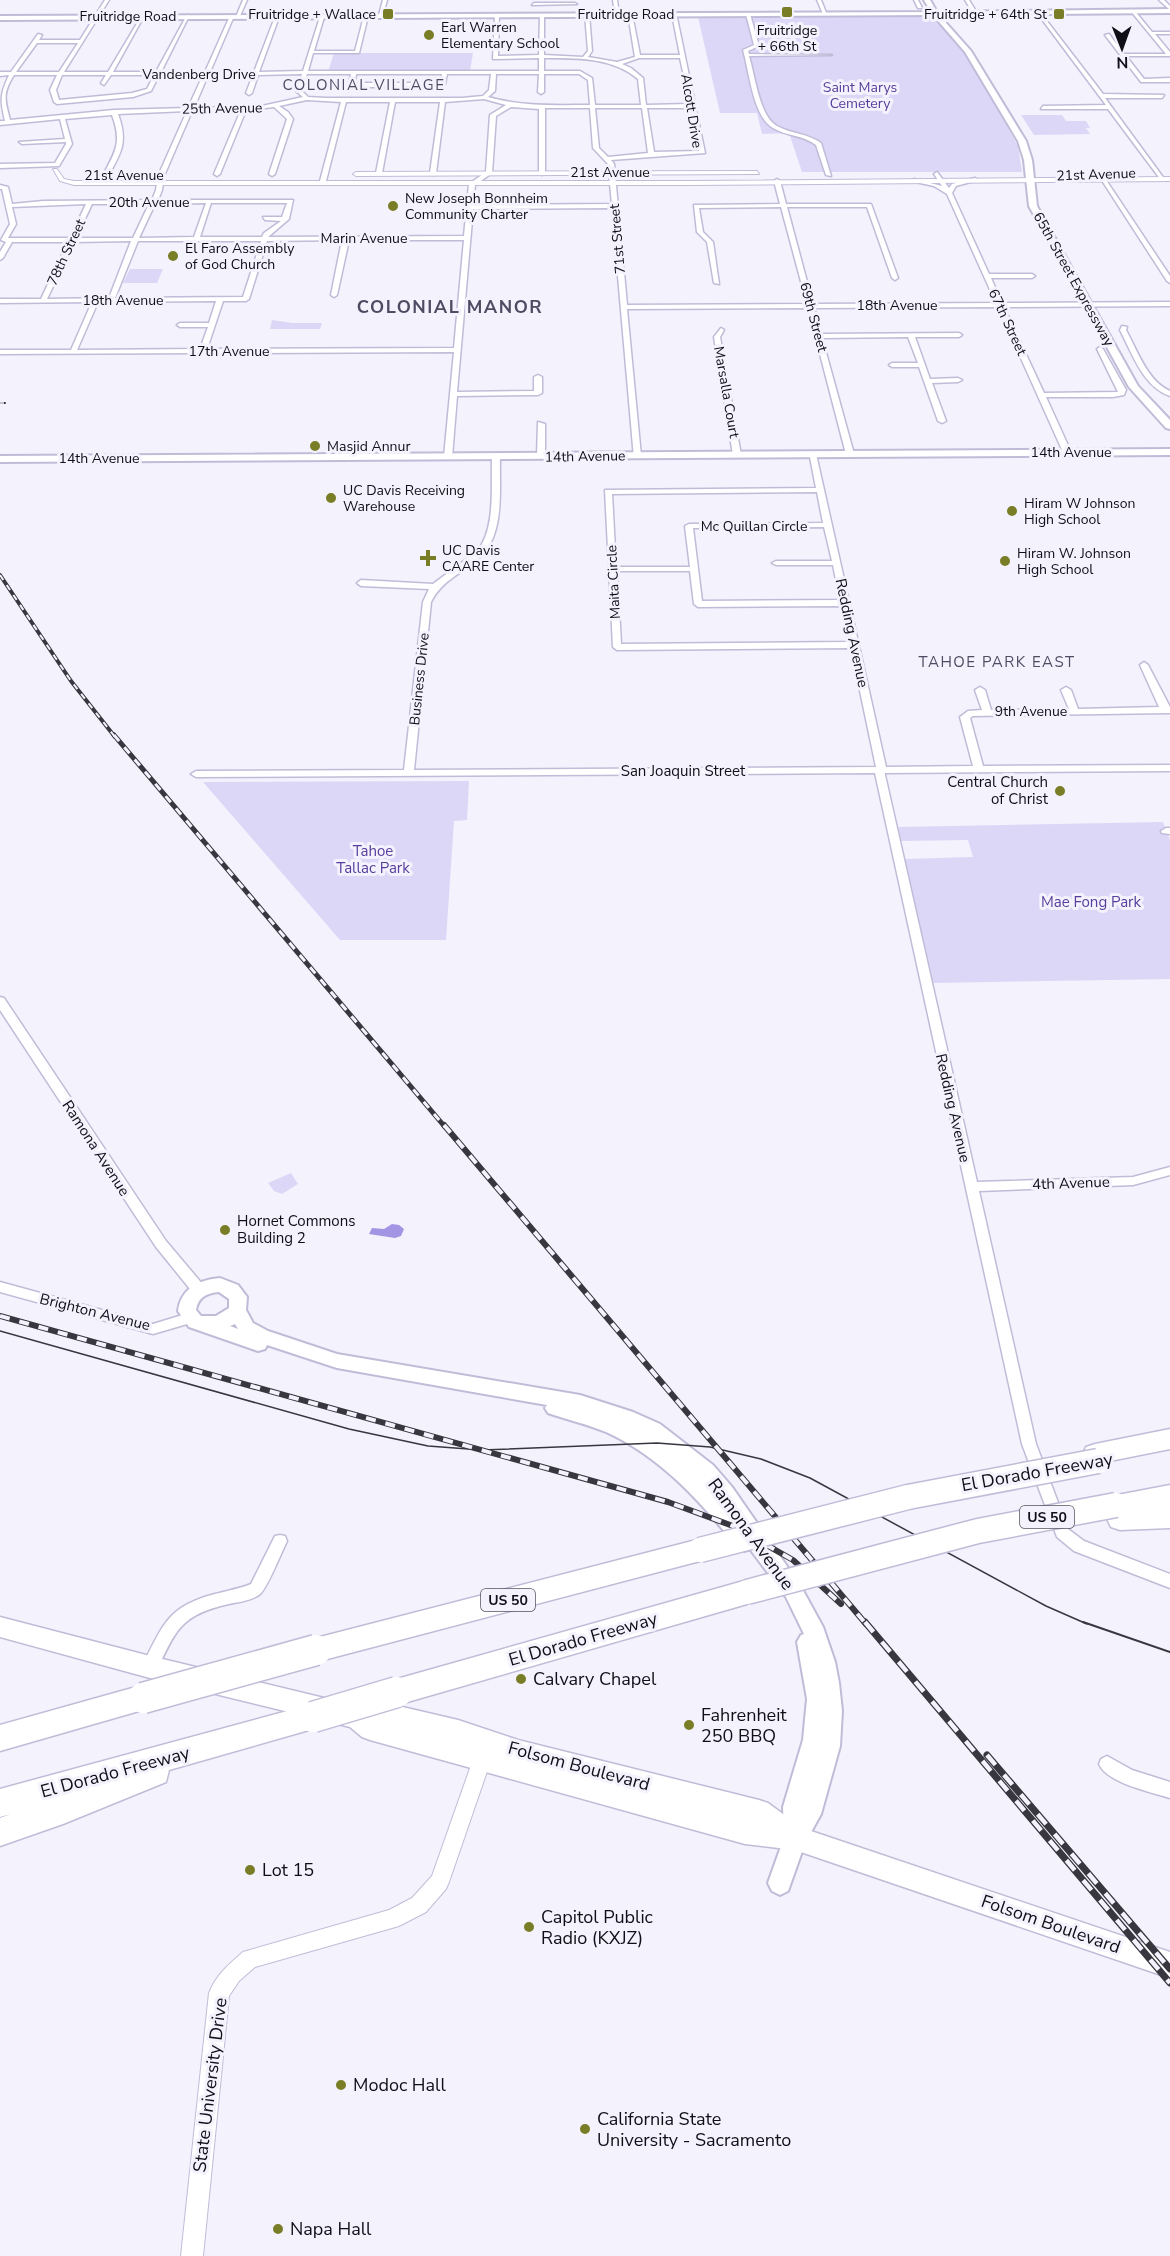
<svg xmlns="http://www.w3.org/2000/svg" width="1170" height="2256" font-family="'Nunito Sans',sans-serif">
<style>
.green{fill:#dcd7f7}
.water{fill:#a394e4}
.lines{fill:none;stroke-linecap:round;stroke-linejoin:round}
.minor-casing{stroke:#c0bcd8;stroke-width:3}
.tertiary-casing{stroke:#c0bcd8;stroke-width:2}
.secondary-casing{stroke:#c0bcd8;stroke-width:4}
.primary-casing{stroke:#c0bcd8;stroke-width:3}
.motorway-casing{stroke:#c0bcd8;stroke-width:3}
.minor{fill:#fff;fill-rule:evenodd}
.tertiary{fill:#fff;fill-rule:evenodd}
.secondary{fill:#fff;fill-rule:evenodd}
.primary{fill:#fff;fill-rule:evenodd}
.motorway{fill:#fff;fill-rule:evenodd}
.tram-far1{stroke:#383740;stroke-width:1.5}
.tram{stroke:#383740;stroke-width:2}
.rail-far4-casing{stroke:#383740;stroke-width:2}
.rail-far3-casing{stroke:#383740;stroke-width:4}
.rail-far2-casing{stroke:#383740;stroke-width:5}
.rail-far1-casing{stroke:#383740;stroke-width:6}
.rail-casing{stroke:#383740;stroke-width:7}
.rail-far4{stroke:#f3f2fd;stroke-width:1.5;stroke-dasharray:4;stroke-linecap:butt}
.rail-far3{stroke:#f3f2fd;stroke-width:2;stroke-dasharray:6;stroke-linecap:butt}
.rail-far2{stroke:#f3f2fd;stroke-width:3;stroke-dasharray:8;stroke-linecap:butt}
.rail-far1{stroke:#f3f2fd;stroke-width:4;stroke-dasharray:10;stroke-linecap:butt}
.rail{stroke:#f3f2fd;stroke-width:4.5;stroke-dasharray:13;stroke-linecap:butt}
.motorway-bridge-far1-casing{stroke:#c0bcd8;stroke-width:27;stroke-linecap:butt}
.motorway-bridge-casing{stroke:#c0bcd8;stroke-width:33;stroke-linecap:butt}
.motorway-bridge-far1{stroke:#fff;stroke-width:24}
.motorway-bridge{stroke:#fff;stroke-width:30}
.poi-dot{fill:#797d26;stroke:#f3f2fd;stroke-width:2}
.labels{text-anchor:middle;stroke-width:6;stroke-linejoin:round;paint-order:stroke}
.far-poi-label{font-size:14px;fill:#100f18;stroke:#f3f2fd;text-anchor:start}
.far-street-label{font-size:14px;fill:#100f18;stroke:#f3f2fd}
.far-park-label{font-size:14px;fill:#573e9c;stroke:#f3f2fd}
.shield{fill:#f3f2fd;stroke:#54535d;stroke-width:1.5}
.shield-label{font-size:14px;font-weight:bold;fill:#100f18}
.far-quarter-label{font-size:15px;letter-spacing:1.5px;fill:#4f4b63;stroke:#f3f2fd}
.street-label{font-size:15px;fill:#100f18;stroke:#f3f2fd}
.poi-label{font-size:15px;fill:#100f18;stroke:#f3f2fd;text-anchor:end}
.park-label{font-size:15px;fill:#573e9c;stroke:#f3f2fd}
.far-district-label{font-size:18px;font-weight:bold;letter-spacing:1.5px;fill:#4f4b63;stroke:#f3f2fd}
.near-street-label{font-size:18px;fill:#100f18;stroke:#f3f2fd}
.near-poi-label{font-size:18px;fill:#100f18;stroke:#f3f2fd;text-anchor:start}
</style>
<rect width="100%" height="100%" fill="#f3f2fd"/>
<path class="green" d="M931,16L961,46L968,58L1013,137L1018,146L1022,172H802L789,133L762,134L757,113H720L698,17Z
M334,53H473L470,71L328,72Z
M1021,115H1062L1066,121H1086L1090,128H1086L1090,134L1034,135Z
M130,269H163L157,283H123Z
M272,320L292,323H322L320,329H270Z
M469,781L467,820L454,821L446,940H340L203,782Z
M1163,822L1170,840V979L933,983L905,859L973,857L968,840L901,841L898,827Z
M291,1173L298,1184L282,1194L274,1191L268,1183Z"/>
<path class="water" d="M392,1224L399,1225L404,1229L401,1236L395,1238L369,1234L372,1228L384,1229Z"/>
<g class="lines">
<defs>
<path id="minor" d="M105,0H109L64,72H108L142,15L144,16L113,72H156L187,15L189,16L161,72H205L230,16L232,15L234,16L210,72H254L275,17L277,16L279,17L259,72L303,71L320,17L322,16L324,17L314,51H355L364,16H368L359,53H313L308,71H539V58L493,59L495,15L497,14L499,15L498,56L539,55L540,15L542,14L544,15V55L583,57L588,51L585,14L587,13L589,14L592,51L588,57L617,62L635,57L628,14L630,13L632,14L640,55H680L672,14L676,13L705,153L611,160L614,164L627,305L807,304L781,207L699,208L703,232L713,242L719,284L714,283L707,242L697,232L694,205L780,204L774,181L777,179L780,181L786,204H871L898,278L895,280L892,278L867,207H787L813,304L996,303L947,194L934,186L911,181L914,179L942,186L934,174L937,172L949,188L952,184L975,178L978,180L956,186L952,193L989,274H1032L1035,276L1032,278H991L1002,303L1170,302V306L1004,307L1044,393L1118,392L1097,349L1100,347L1103,349L1126,390L1124,395L1113,397H1046L1071,452L1067,454L1063,452L998,307L814,308L821,334L959,333L962,335L959,337H915L930,379L958,378L962,380L958,382L932,383L946,421L942,423L938,421L919,367H892L889,365L892,363H918L908,337L822,338L854,454L850,456L846,454L808,308L627,309L641,456L634,458L612,208L473,209L457,392L534,391V377L538,375L542,377V393L538,395L457,396L452,457L448,459L444,457L454,352L0,354V350H71L92,302L0,303V299H41L68,242H12L3,258L0,260V252L6,242L1,240L10,224L2,189H0V185L8,187L12,204L43,201L152,200L156,190L158,176L187,111L118,114C128,141 122,152 108,176L103,175C116,151 122,142 112,115L65,119L72,144L59,166L0,168V164L55,163L66,144V142L22,144L19,142L65,139L60,119L0,125V121H5C0,99 0,95 9,75L0,76V72H11L38,34L42,35L39,40H80ZM37,43H78L59,72H16ZM544,58C576,58 612,57 638,79L641,105H595L592,78L580,71H544ZM639,58H680L690,104L646,105L643,78L631,68L622,64ZM302,74L296,91L303,97L262,106L194,108L208,75H253L246,93L249,95L252,93L258,75ZM307,74H351L349,83L356,87H436L445,84L447,74H491L489,90L483,96L462,98H326L308,97L302,91ZM356,74H442L441,82L436,83H357L355,82ZM496,74H539L538,92L541,94L544,92V74H579L588,80L590,105C553,105 524,107 488,97L495,91ZM14,75H57L50,90L54,102L57,104L133,97L151,91L159,75H203L188,108L114,110L10,120C5,100 2,94 14,75ZM62,75H106L101,83L104,85L111,75H154L147,89L132,93L59,100L56,90ZM484,99L506,105L490,115L486,172L469,184L464,236L268,237L289,219L293,200H158L162,190L164,176L192,111L241,110L214,174L217,176L220,174L246,110L274,107L287,119L269,174L272,176L275,174L293,119L288,112L279,106L307,100L341,102L320,181L323,183L326,181L346,102H390L376,173L379,175L382,173L395,102H440L430,173L433,175L436,173L445,102ZM511,107L539,109V173L542,175L545,173V108H590L593,148L608,164L612,204L473,205L475,185L492,173L496,116ZM595,108H642L648,153L608,157L599,148ZM647,108H690L699,151L654,152ZM206,203L194,237L139,238L155,204ZM211,203H287L282,217H263L265,220L281,221L264,233L262,237H200ZM86,204L70,238H8L16,224L12,207ZM92,204H149L133,238H76ZM342,240L331,295L334,297L337,295L349,240H464L454,348L207,349L223,301H246L249,299L267,241ZM131,241L109,298L47,299L74,242ZM138,241H261L243,297L115,298ZM216,301L209,323H180L177,325L180,327H208L200,349L77,350L98,302Z
M243,0H247L240,16L236,17Z
M383,0H387L383,15L381,16L379,15Z
M613,0H617L619,15L615,14Z
M817,0H821L827,15L823,14Z
M914,0H918L922,8H918Z
M965,0H969L977,13H973Z
M1159,0H1164L1170,6V10Z
M534,3H575L577,4L532,5Z
M1130,10H1134L1152,32H1170V34H1155L1170,52V56H1126L1144,79L1170,78V82H1141L1105,35L1109,34L1124,54H1166Z
M1040,12L1103,94L1164,95L1162,98H1105L1165,180H1161L1108,109H1041L1043,106L1106,105L1038,14Z
M748,13L750,14L759,46L748,51L749,54L832,55L749,56C755,75 759,116 777,126C791,134 807,133 821,143L831,176L826,175L816,145C803,135 786,136 773,128C753,117 749,70 743,50L754,45L746,14Z
M1104,177L1170,276V283L1167,281L1101,179Z
M1122,326L1127,327L1126,330C1137,350 1148,382 1170,391V396C1143,387 1132,353 1120,330Z
M721,328L724,330L720,337L741,455L737,457L733,455L714,337Z
M538,422L545,424V456L541,458L537,456Z
M809,452L816,454L886,767L973,766L960,717L968,711L982,710L975,690L980,687L985,690L991,710L1069,709L1061,690L1066,687L1071,690L1078,709L1159,707L1140,665L1144,662L1148,665L1170,707V713L973,716L970,718L983,766L1170,765V771L885,773V775L977,1182L1133,1177L1170,1167V1175L1133,1185L979,1191L1036,1444L1068,1529L1084,1541L1170,1574V1588L1074,1551L1057,1537L1022,1444L875,773L196,777L191,774L196,771L404,770L423,602L429,589L361,586L357,583L361,580L433,584L477,551C496,530 491,485 492,457L496,455L500,457C499,492 506,538 475,562C458,575 441,582 431,602L414,770L876,767L851,648L617,650L613,647L605,490L816,488ZM817,492L823,523L689,524L685,526L690,567H616L612,494ZM824,527L832,561H776L772,563L776,565H833L840,600L702,601L693,528ZM617,571H690L694,604L698,607L841,606L849,642L621,644Z
M1166,828H1170V834L1162,833L1161,831Z
M0,997L4,998L166,1241L204,1286L206,1290L204,1294H194L156,1247L0,1010Z
M0,1282L153,1324L189,1313L194,1314L196,1318L194,1322L153,1334L0,1292Z
M280,1535L285,1536L287,1541C282,1551 267,1589 260,1594C252,1601 238,1602 229,1604C180,1615 176,1630 156,1672L150,1674L144,1672L142,1667L144,1662C164,1623 169,1606 215,1594C226,1591 239,1589 251,1584L275,1536Z
M1107,1756L1132,1770L1170,1782V1798C1151,1792 1107,1783 1099,1764L1101,1759Z"/>
<path id="tertiary" d="M53,169H57L64,179L74,181H690L1170,177V181L690,185H74L60,181Z
M757,171L759,174L356,176L353,174L356,172Z
M484,1745L490,1748L493,1754L449,1882L446,1889L426,1912L399,1926L255,1967L239,1981L229,1996L203,2256H181L209,1993C216,1975 229,1964 243,1952L389,1910L412,1898L432,1876L475,1754L478,1748Z"/>
<path id="secondary" d="M924,0H930L937,12L1170,9V13L939,15L971,51L1026,141L1032,160L1037,206L1138,386L1170,420V429L1166,428L1129,387L1029,206L1024,160L1018,141L965,52L933,15L0,20V16L931,12Z
M1170,449V455L0,462V456Z
M220,1278L238,1285L247,1297L246,1310L253,1323L268,1331L337,1354L580,1395L633,1412L660,1424L713,1465L732,1487L800,1585L823,1627L835,1662L839,1683L842,1711L840,1746L821,1814L805,1843L788,1891L780,1895L772,1891L768,1883L784,1838L783,1807L803,1740L807,1699L797,1642L801,1635L804,1634L786,1597L750,1549L745,1551L738,1548C701,1502 661,1457 606,1432C587,1424 568,1420 548,1413L545,1408L547,1405L337,1368L267,1345L265,1349L258,1351L189,1327L178,1311C181,1288 199,1280 220,1278ZM219,1292L229,1299V1308L216,1316H201L196,1310C198,1297 207,1293 219,1292ZM235,1324L238,1329L230,1326Z"/>
<path id="primary" d="M0,1617L150,1656L357,1706L377,1701L458,1720L518,1740L759,1800L768,1803L802,1828L1170,1952V1978L795,1850L745,1844L370,1740L362,1737L350,1727L150,1678L0,1637Z"/>
<path id="motorway" d="M1170,1429V1449L1095,1464L1086,1461L1083,1454L1086,1447L1095,1444Z
M1170,1485V1528L1120,1530L1111,1527L1107,1519L1110,1514L1103,1505L1107,1497Z
M700,1539L709,1542L713,1550L709,1558L700,1561L316,1662L306,1659L302,1650L306,1641L316,1638Z
M747,1580L756,1584L760,1592L756,1600L747,1604L397,1705L387,1701L383,1692L387,1683L397,1679Z
M143,1685L153,1689L157,1698L153,1707L0,1751V1725Z
M313,1704L323,1708L327,1717L323,1726L169,1770L166,1782L63,1824L0,1846V1818L11,1814L0,1817V1789Z"/>
</defs>
<use href="#minor" class="minor-casing"/>
<use href="#tertiary" class="tertiary-casing"/>
<use href="#secondary" class="secondary-casing"/>
<use href="#primary" class="primary-casing"/>
<use href="#motorway" class="motorway-casing"/>
<use href="#minor" class="minor"/>
<use href="#tertiary" class="tertiary"/>
<use href="#secondary" class="secondary"/>
<use href="#primary" class="primary"/>
<use href="#motorway" class="motorway"/>
<path class="tram-far1" d="M0,1331L349,1429L428,1446L482,1450L657,1443L710,1447L761,1459L810,1478L1046,1606L1087,1624"/>
<path class="tram" d="M1083,1622L1170,1652"/>
<defs>
<path id="rail-far4" d="M0,403H5"/>
<path id="rail-far3" d="M0,575L71,681L115,737"/>
<path id="rail-far2" d="M114,735L445,1127"/>
<path id="rail-far1" d="M444,1125L866,1624
M0,1316L668,1502L733,1526L793,1560L841,1604"/>
<path id="rail" d="M865,1622L1170,1983
M987,1755L1170,1969"/>
</defs>
<use href="#rail-far4" class="rail-far4-casing"/>
<use href="#rail-far3" class="rail-far3-casing"/>
<use href="#rail-far2" class="rail-far2-casing"/>
<use href="#rail-far1" class="rail-far1-casing"/>
<use href="#rail" class="rail-casing"/>
<use href="#rail-far4" class="rail-far4"/>
<use href="#rail-far3" class="rail-far3"/>
<use href="#rail-far2" class="rail-far2"/>
<use href="#rail-far1" class="rail-far1"/>
<use href="#rail" class="rail"/>
<defs>
<path id="motorway-bridge-far1" d="M700,1550L908,1497L1098,1461
M747,1592L978,1531L1116,1505"/>
<path id="motorway-bridge" d="M143,1698L316,1650
M313,1717L397,1692"/>
</defs>
<use href="#motorway-bridge-far1" class="motorway-bridge-far1-casing"/>
<use href="#motorway-bridge" class="motorway-bridge-casing"/>
<use href="#motorway-bridge-far1" class="motorway-bridge-far1"/>
<use href="#motorway-bridge" class="motorway-bridge"/>
</g>
<g class="poi-dot">
<rect x="781" y="6" width="12" height="12" rx="3"/>
<rect x="382" y="8" width="12" height="12" rx="3"/>
<rect x="1053" y="8" width="12" height="12" rx="3"/>
<circle cx="429" cy="35" r="6"/>
<circle cx="393" cy="206" r="6"/>
<circle cx="173" cy="256" r="6"/>
<circle cx="315" cy="446" r="6"/>
<circle cx="331" cy="498" r="6"/>
<circle cx="1012" cy="511" r="6"/>
<path d="M425 549h6v6h6v6h-6v6h-6v-6h-6v-6h6z"/>
<circle cx="1005" cy="561" r="6"/>
<circle cx="1060" cy="791" r="6"/>
<circle cx="225" cy="1230" r="6"/>
<circle cx="521" cy="1679" r="6"/>
<circle cx="689" cy="1725" r="6"/>
<circle cx="250" cy="1870" r="6"/>
<circle cx="529" cy="1927" r="6"/>
<circle cx="341" cy="2085" r="6"/>
<circle cx="585" cy="2129" r="6"/>
<circle cx="278" cy="2229" r="6"/>
</g>
<g class="labels">
<g class="far-poi-label">
<text x="376" y="19" text-anchor="end">Fruitridge + Wallace</text>
<text x="1047" y="19" text-anchor="end">Fruitridge + 64th St</text>
<text x="441" y="32">Earl Warren<tspan x="441" dy="16">Elementary School</tspan></text>
<text x="787" y="35" text-anchor="middle">Fruitridge<tspan x="787" dy="16">+ 66th St</tspan></text>
<text x="405" y="203">New Joseph Bonnheim<tspan x="405" dy="16">Community Charter</tspan></text>
<text x="185" y="253">El Faro Assembly<tspan x="185" dy="16">of God Church</tspan></text>
<text x="327" y="451">Masjid Annur</text>
<text x="343" y="495">UC Davis Receiving<tspan x="343" dy="16">Warehouse</tspan></text>
<text x="1024" y="508">Hiram W Johnson<tspan x="1024" dy="16">High School</tspan></text>
<text x="442" y="555">UC Davis<tspan x="442" dy="16">CAARE Center</tspan></text>
<text x="1017" y="558">Hiram W. Johnson<tspan x="1017" dy="16">High School</tspan></text>
</g>
<g class="far-street-label">
<text x="626" y="19">Fruitridge Road</text>
<text x="128" y="21">Fruitridge Road</text>
<text x="199" y="79">Vandenberg Drive</text>
<text transform="translate(222 108) rotate(-1)" y="5">25th Avenue</text>
<text transform="translate(692 111) rotate(81)" y="5">Alcott Drive</text>
<text x="610" y="177">21st Avenue</text>
<text transform="translate(1096 174) rotate(-2)" y="5">21st Avenue</text>
<text x="124" y="180">21st Avenue</text>
<text x="149" y="207">20th Avenue</text>
<text x="364" y="243">Marin Avenue</text>
<text transform="translate(617 239) rotate(-95)" y="5">71st Street</text>
<text transform="translate(66 252) rotate(-65)" y="5">78th Street</text>
<text transform="translate(1074 279) rotate(61)" y="5">65th Street Expressway</text>
<text x="123" y="305">18th Avenue</text>
<text x="897" y="310">18th Avenue</text>
<text transform="translate(814 317) rotate(75)" y="5">69th Street</text>
<text transform="translate(1008 322) rotate(65)" y="5">67th Street</text>
<text x="229" y="356">17th Avenue</text>
<text transform="translate(727 392) rotate(80)" y="5">Marsalla Court</text>
<text x="1071" y="457">14th Avenue</text>
<text transform="translate(585 456) rotate(-1)" y="5">14th Avenue</text>
<text x="99" y="463">14th Avenue</text>
<text x="754" y="531">Mc Quillan Circle</text>
<text transform="translate(613 582) rotate(-93)" y="5">Maita Circle</text>
<text transform="translate(419 679) rotate(-84)" y="5">Business Drive</text>
<text x="1031" y="716">9th Avenue</text>
</g>
<g class="far-park-label">
<text x="860" y="92">Saint Marys<tspan x="860" dy="16">Cemetery</tspan></text>
</g>
<g class="shield">
<rect x="1020" y="1506" width="54" height="22" rx="4.5"/>
<rect x="481" y="1589" width="54" height="22" rx="4.5"/>
</g>
<g class="shield-label">
<text x="1047" y="1522">US 50</text>
<text x="508" y="1605">US 50</text>
</g>
<g class="far-quarter-label">
<text x="364" y="90">COLONIAL VILLAGE</text>
<text x="997" y="667">TAHOE PARK EAST</text>
</g>
<g class="street-label">
<text transform="translate(852 633) rotate(78)" y="5">Redding Avenue</text>
<text x="683" y="776">San Joaquin Street</text>
<text transform="translate(953 1108) rotate(77)" y="5">Redding Avenue</text>
<text transform="translate(96 1148) rotate(57)" y="5">Ramona Avenue</text>
<text transform="translate(1071 1183) rotate(-2)" y="5">4th Avenue</text>
<text transform="translate(95 1312) rotate(14)" y="5">Brighton Avenue</text>
</g>
<g class="poi-label">
<text x="1048" y="787">Central Church<tspan x="1048" dy="17">of Christ</tspan></text>
<text x="237" y="1226" text-anchor="start">Hornet Commons<tspan x="237" dy="17">Building 2</tspan></text>
</g>
<g class="park-label">
<text x="373" y="856">Tahoe<tspan x="373" dy="17">Tallac Park</tspan></text>
<text x="1091" y="907">Mae Fong Park</text>
</g>
<g class="far-district-label">
<text x="450" y="313">COLONIAL MANOR</text>
</g>
<g class="near-street-label">
<text transform="translate(1037 1472) rotate(-10)" y="6">El Dorado Freeway</text>
<text transform="translate(751 1534) rotate(54)" y="6">Ramona Avenue</text>
<text transform="translate(583 1639) rotate(-16)" y="6">El Dorado Freeway</text>
<text transform="translate(579 1766) rotate(15)" y="6">Folsom Boulevard</text>
<text transform="translate(115 1772) rotate(-15)" y="6">El Dorado Freeway</text>
<text transform="translate(1051 1924) rotate(19)" y="6">Folsom Boulevard</text>
<text transform="translate(210 2085) rotate(-83)" y="6">State University Drive</text>
</g>
<g class="near-poi-label">
<text x="533" y="1685">Calvary Chapel</text>
<text x="701" y="1721">Fahrenheit<tspan x="701" dy="21">250 BBQ</tspan></text>
<text x="262" y="1876">Lot 15</text>
<text x="541" y="1923">Capitol Public<tspan x="541" dy="21">Radio (KXJZ)</tspan></text>
<text x="353" y="2091">Modoc Hall</text>
<text x="597" y="2125">California State<tspan x="597" dy="21">University - Sacramento</tspan></text>
<text x="290" y="2235">Napa Hall</text>
</g>
</g>
<g transform="translate(1122 48) rotate(179)" stroke="#f3f2fd" stroke-width="4.5" paint-order="stroke">
<path d="M0-4.5L10 22L0 15L-10 22Z" fill="#100f18"/>
<text y="-9" font-size="16" font-weight="bold" text-anchor="middle" fill="#100f18">N</text>
</g>
</svg>
